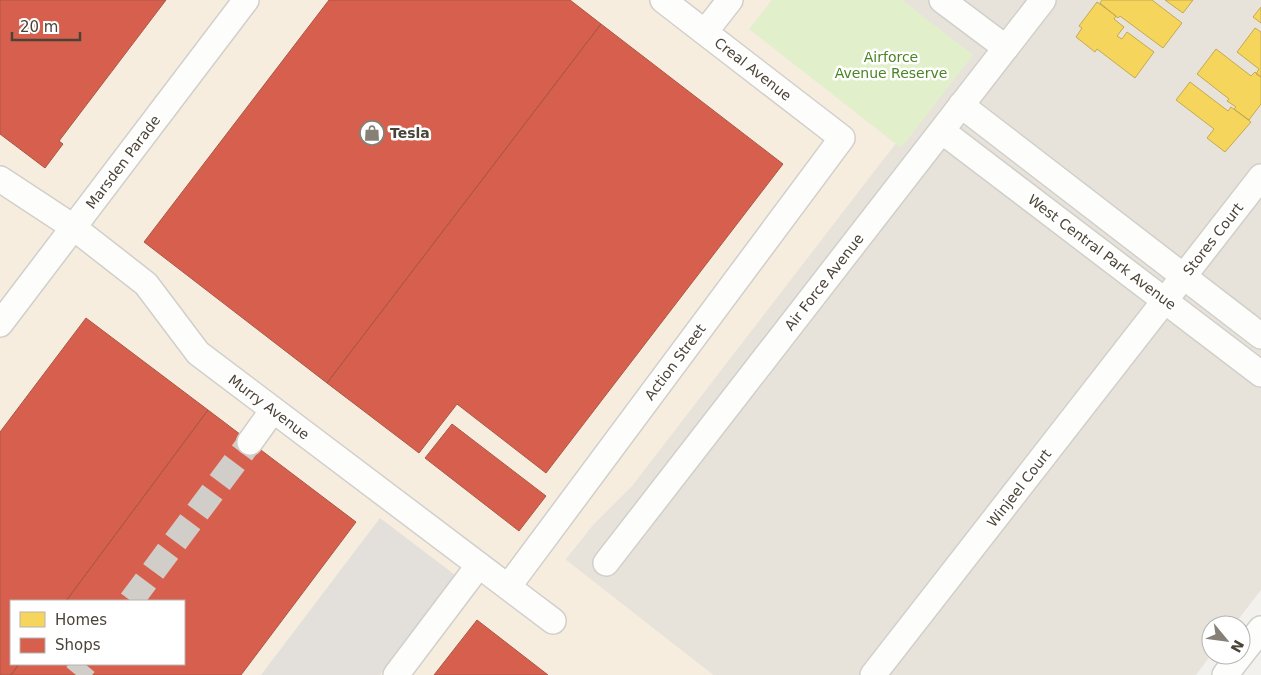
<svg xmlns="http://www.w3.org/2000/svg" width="1261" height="675" font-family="'DejaVu Sans',sans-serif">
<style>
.residential{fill:#e8e3da}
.commercial{fill:#f6eddf;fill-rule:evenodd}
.green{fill:#e2efcb}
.parking{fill:#e3e0dc}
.homes{fill:#f6d55c;stroke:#c3a951}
.shops{fill:#d6604d;stroke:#ac5746}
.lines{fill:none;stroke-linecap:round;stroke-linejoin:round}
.minor-tunnel{stroke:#d1cec9;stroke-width:25;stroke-dasharray:25 12;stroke-linecap:butt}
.minor-casing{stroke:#d1cfca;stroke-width:28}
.minor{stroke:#fdfdfc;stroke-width:25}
.labels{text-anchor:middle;stroke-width:5;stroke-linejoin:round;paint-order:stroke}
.park-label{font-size:14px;fill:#4b8423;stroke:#fff}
.street-label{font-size:14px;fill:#4b4337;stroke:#fff}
.poi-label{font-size:14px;font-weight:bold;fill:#4b4337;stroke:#fff;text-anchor:start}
</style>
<rect width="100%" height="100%" fill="#f3f1ed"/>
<path class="residential" d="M772,0H1261V590L1234,625H1211V655L1196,675H713L565,560L896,143L749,29Z"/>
<path class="commercial" d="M0,0H772L750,29L896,143L632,486L590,528L565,559L713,675H0ZM11,601H184V664H11Z"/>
<path class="green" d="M772,0H902L973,55L901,148L749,29Z"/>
<path class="parking" d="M380,518L455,575L380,675H261Z"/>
<path class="homes" d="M1102,0H1152L1182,23L1163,48L1120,16L1118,18L1100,3Z
M1165,0H1193L1183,13Z
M1097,2L1116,16L1114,19L1124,27L1117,36L1122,39L1127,32L1154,52L1135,78L1097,49L1095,52L1076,37L1082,28L1079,26Z
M1261,7V23L1253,17Z
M1255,28L1261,32V77L1256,74L1259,69L1237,52Z
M1216,49L1251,76L1255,72L1261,77V104L1249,120L1234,109L1236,107L1227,101L1229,99L1197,74Z
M1190,82L1228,111L1231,107L1251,122L1225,152L1207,138L1214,129L1176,100Z"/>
<path class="shops" d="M0,0H166L59,141L63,144L45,168L0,134Z
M329,0H570L601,24L327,383L144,242Z
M601,24L783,164L546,473L457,404L419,453L327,383Z
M86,318L208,410L66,601H11V664H19L11,675H0V432Z
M208,410L356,522L241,675H11L19,664H184V601H66Z
M452,424L546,496L519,531L425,458Z
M477,620L548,675H434Z"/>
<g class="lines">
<path class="minor-tunnel" d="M131,601L250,442
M76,675L85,664"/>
<defs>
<path id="minor" d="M942,0L1006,48
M705,32L730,0
M961,105L1261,336
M942,131L1261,374
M0,179L73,227L146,284L198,353L553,621
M0,324L246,0
M250,442L273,410
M606,563L1043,0
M508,587L842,138L663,0
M396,675L479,565
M873,675L1261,177
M1225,675L1261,629"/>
</defs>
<use href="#minor" class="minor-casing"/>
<use href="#minor" class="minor"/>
</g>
<defs>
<symbol id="shop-ring" viewBox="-11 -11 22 22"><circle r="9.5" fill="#fff" stroke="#868077" stroke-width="1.5"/><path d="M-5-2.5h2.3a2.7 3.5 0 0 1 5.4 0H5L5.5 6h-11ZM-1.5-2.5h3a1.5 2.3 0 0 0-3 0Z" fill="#868077"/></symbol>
</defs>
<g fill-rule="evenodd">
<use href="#shop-ring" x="358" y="119" width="28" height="28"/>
</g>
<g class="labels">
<g class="park-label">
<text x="891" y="62">Airforce<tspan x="891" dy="16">Avenue Reserve</tspan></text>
</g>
<g class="street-label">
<text transform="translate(753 69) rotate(38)" y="5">Creal Avenue</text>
<text transform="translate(123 162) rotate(-53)" y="5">Marsden Parade</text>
<text transform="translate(1213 239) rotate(-52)" y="5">Stores Court</text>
<text transform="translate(1102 252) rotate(37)" y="5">West Central Park Avenue</text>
<text transform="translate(824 282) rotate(-52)" y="5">Air Force Avenue</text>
<text transform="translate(675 362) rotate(-53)" y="5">Action Street</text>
<text transform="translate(269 407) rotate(37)" y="5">Murry Avenue</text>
<text transform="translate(1019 488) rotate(-52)" y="5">Winjeel Court</text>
</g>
<g class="poi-label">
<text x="390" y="138">Tesla</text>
</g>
</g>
<rect x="10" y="600" width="175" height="65" fill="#ffffff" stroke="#b7b4af"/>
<rect x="20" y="612" width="25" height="15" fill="#f6d55c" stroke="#b7b4af"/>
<text x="55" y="625" font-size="15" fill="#4b4337">Homes</text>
<rect x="20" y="638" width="25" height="15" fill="#d6604d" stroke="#b7b4af"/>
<text x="55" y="650" font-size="15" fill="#4b4337">Shops</text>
<g transform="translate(1226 640) rotate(119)"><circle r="24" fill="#ffffff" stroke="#b7b4af"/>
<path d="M0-4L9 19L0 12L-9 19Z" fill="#868077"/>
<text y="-8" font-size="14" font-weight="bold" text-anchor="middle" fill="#4b4337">N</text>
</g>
<path d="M12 32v8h68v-8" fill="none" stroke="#4b4337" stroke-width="2.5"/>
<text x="20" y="32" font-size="15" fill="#4b4337" stroke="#ffffff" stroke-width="4" paint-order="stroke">20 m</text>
</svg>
